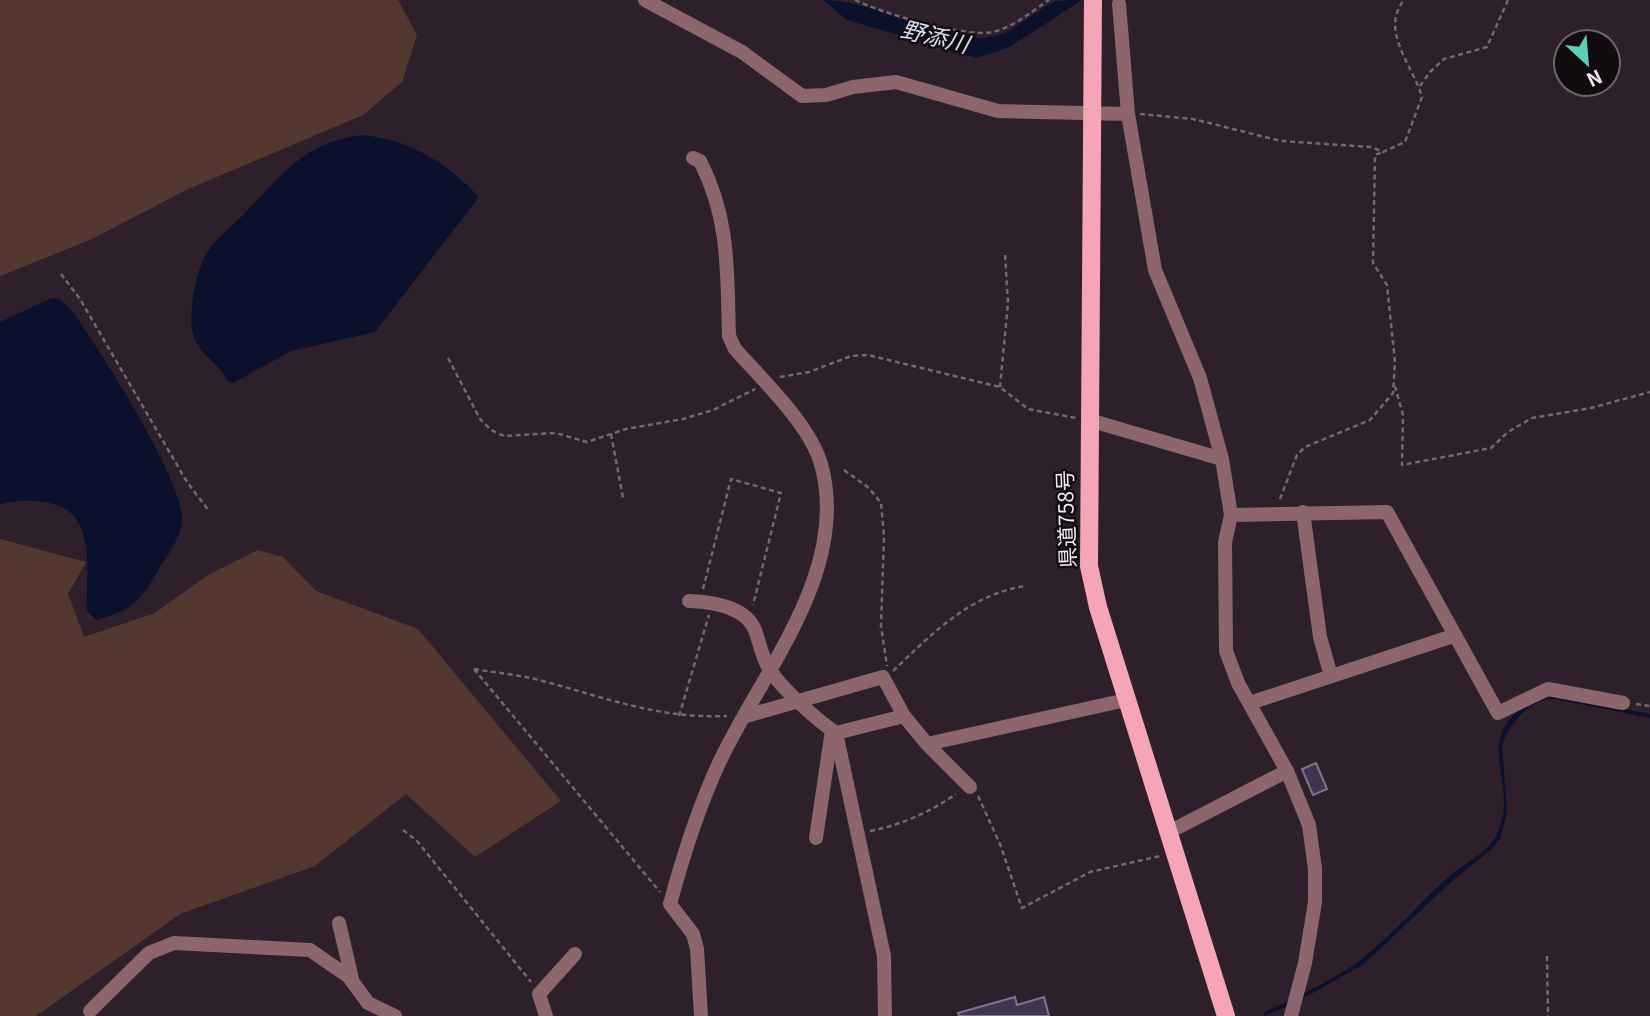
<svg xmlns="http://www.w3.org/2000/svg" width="1650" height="1016" font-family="Georgia,'Noto Sans JP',serif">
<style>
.green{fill:#543830}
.water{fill:#0b112c}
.building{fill:#413453;stroke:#7c7687;stroke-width:2}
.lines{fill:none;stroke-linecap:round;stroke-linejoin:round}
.path{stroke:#746972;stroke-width:2.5;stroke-dasharray:5 3.5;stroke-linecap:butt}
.minor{stroke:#8d656d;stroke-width:14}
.major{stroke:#f6a5b6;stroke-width:18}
.labels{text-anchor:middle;stroke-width:5;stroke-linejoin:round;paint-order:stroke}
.street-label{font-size:21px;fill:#f5ecf3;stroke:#120c10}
.water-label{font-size:23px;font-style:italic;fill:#d9e1f9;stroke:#120c10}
</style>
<rect width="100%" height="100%" fill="#2d202a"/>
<path class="green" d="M0,0H398L417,35L402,82L363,115L186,190L92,239L0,276Z
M0,539L86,562L68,594L84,637L155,613L208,575L258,550L283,557L316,591L418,629L561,801L475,857L406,794L315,866L180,914L36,1016H0Z"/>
<path class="water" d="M823,0C874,0 926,37 979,38C1011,39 1029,13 1056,1C1063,0 1074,0 1082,0L1010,47L977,58L847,20Z
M363,135C411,140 447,163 479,197L375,332L291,351L233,383L227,381C220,362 198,355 193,334C188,315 195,279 203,260C210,243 229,229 242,216C281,177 302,142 363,135Z
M52,298L60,299L70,308C96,344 184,480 182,520C181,538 168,554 159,569C141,601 133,610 96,620L87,611C85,574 99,512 49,503C32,500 17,500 0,504V322Z
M1545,693L1650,714V718L1555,699C1531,698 1510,723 1502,744L1507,812L1500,839L1493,848L1452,881L1364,964L1295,1003L1264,1016L1265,1012C1292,1000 1341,976 1363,958C1395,933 1421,900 1452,874C1467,862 1487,853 1496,836C1525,779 1459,737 1545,693Z"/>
<path class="building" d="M1316,763L1327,789L1313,795L1302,769Z
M1015,997L1017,1005L1044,997L1049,1016H959L958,1013Z"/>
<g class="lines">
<path class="path" d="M855,0C881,13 966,38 992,32C1013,28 1032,11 1049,0
M1420,86L1430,72L1444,59L1487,47L1508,0
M1140,114L1193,119L1281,141L1371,147L1383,152L1405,142L1422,97C1414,67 1379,31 1404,0
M61,274L80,299L187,482L209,511
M448,358L480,419L491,430L504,436L556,433L587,442L626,429L683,419L713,410L755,389
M780,377L809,372L851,356L868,355L1000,387L1028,409L1076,418
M1395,386L1403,415L1402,465L1491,448L1508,432L1532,418L1591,408L1650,392
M1000,387L1008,303L1005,254
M611,434L623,498
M844,470L869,488L881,503L884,536L881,626L887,666
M1280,499L1297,455L1305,447L1370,420L1393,393L1395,362L1387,285L1373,263L1375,155L1383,152
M703,589L731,479L781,493L753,605
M474,669L660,892
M474,669C497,673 521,675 543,681C606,698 660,719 727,716
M893,671C933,633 969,595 1025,586
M1636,704L1650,706
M679,716L709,615
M978,796L1000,844L1022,908L1090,872L1160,856
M403,830L417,841L531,982
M870,831C901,825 930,812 956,794
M1547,956L1548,1016"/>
<path class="minor" d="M645,0L742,52L802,96L826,95L853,87L896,82L998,111L1128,114
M1119,4L1128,114L1155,270L1200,378L1222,459L1231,515L1225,542L1226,651L1238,683L1287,771L1309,825L1315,869V902L1305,963L1291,1016
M693,158L700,161C730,219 727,272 729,336L735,349C762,379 810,425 821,464C851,571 761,673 719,763C698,808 683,856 670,904L693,934L697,949L701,1016
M1089,420L1222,459
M1303,512L1320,637L1331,676
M1231,515L1387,512L1498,713L1548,689L1623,703
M689,601C712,602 745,606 755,630C760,643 762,659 770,670C782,689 818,721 836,733
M1250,703L1453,636
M746,716L883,677L904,716L927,744L1126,700
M927,744L970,787
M1167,833L1287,771
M816,838L832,730
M339,923L353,983
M90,1011L149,953L174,943L310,950L349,977L368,1003L395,1016
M546,1016L539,994L575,954
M885,1016L884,956L836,733L904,716"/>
<path class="major" d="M1093,0L1089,566L1098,607L1226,1016"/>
</g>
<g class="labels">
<g class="street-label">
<text transform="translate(1067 519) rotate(-92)" y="7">県道758号</text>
</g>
<g class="water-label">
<text transform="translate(935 37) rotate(14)" y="8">野添川</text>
</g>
</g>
<g transform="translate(1587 63) rotate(154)"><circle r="33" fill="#120c10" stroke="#6d666b" stroke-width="2"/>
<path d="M0-5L12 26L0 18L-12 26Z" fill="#5eceb7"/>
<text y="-10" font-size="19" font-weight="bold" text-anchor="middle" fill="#f5ecf3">N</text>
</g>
</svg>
